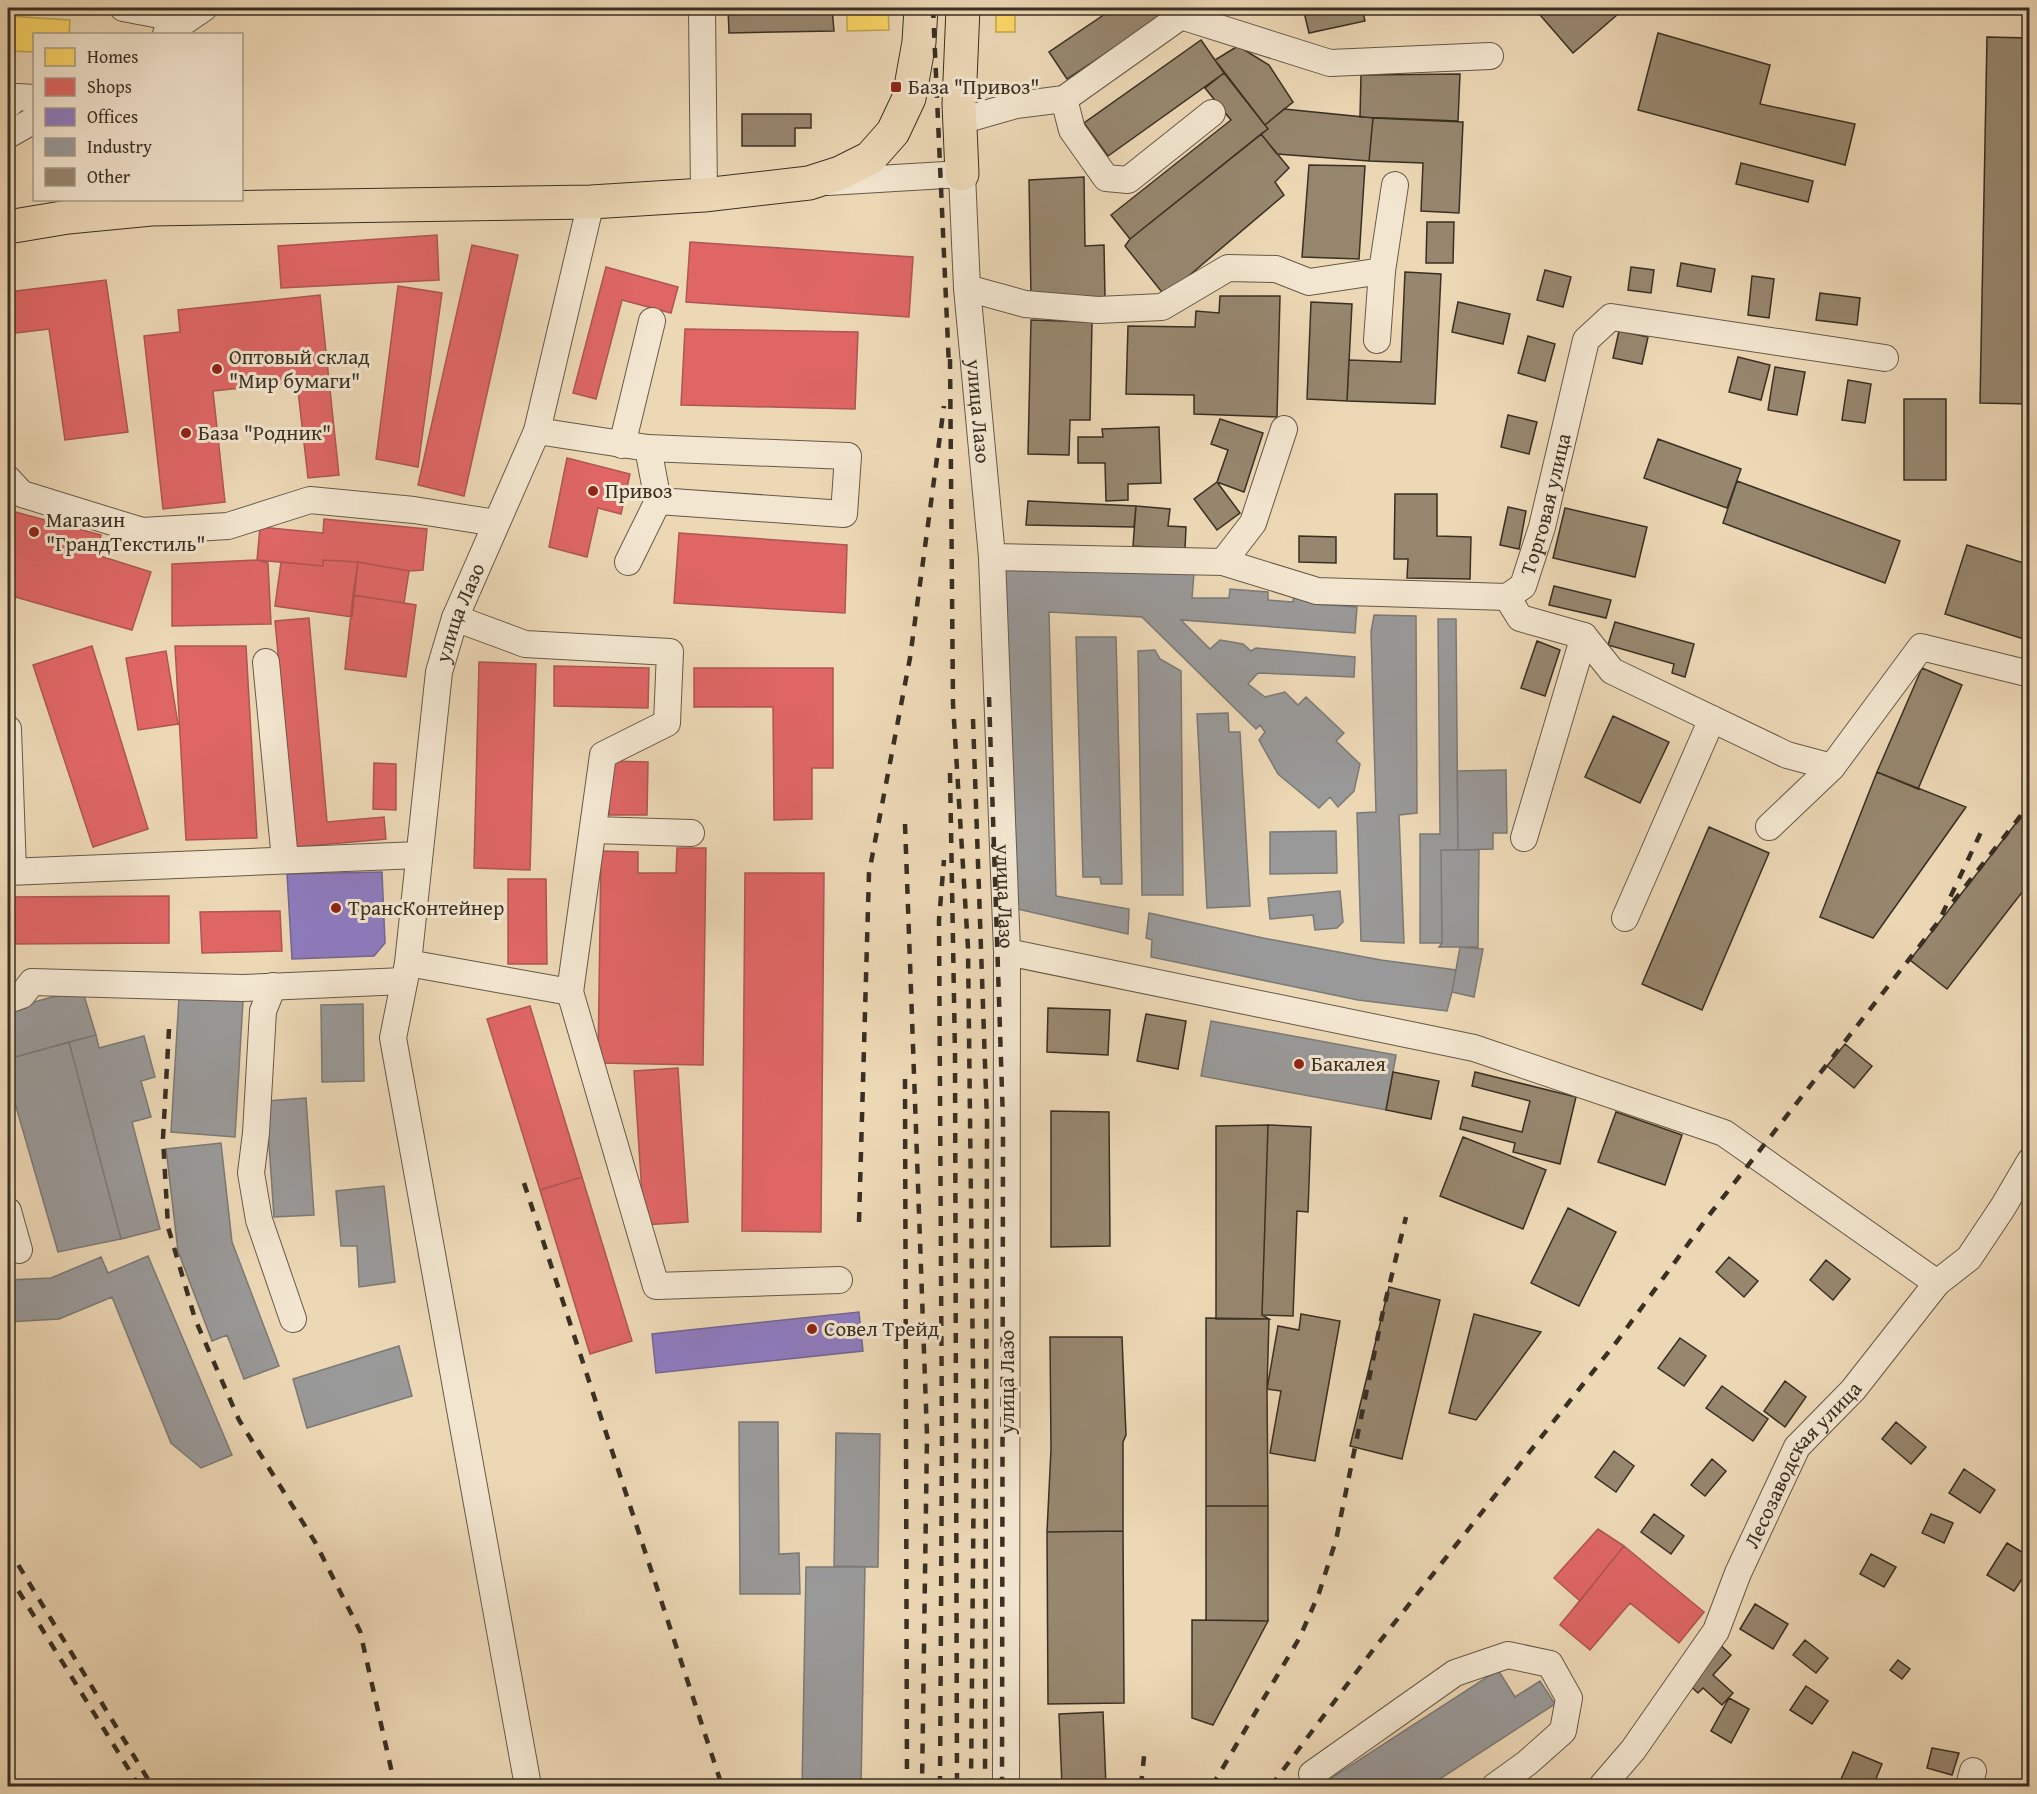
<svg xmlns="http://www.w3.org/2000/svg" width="2037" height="1794" font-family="'Gentium Book Plus',serif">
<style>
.homes{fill:#ffd966;stroke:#c4a652;stroke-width:1.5}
.shops{fill:#e06666;stroke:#ae5652;stroke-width:1.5}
.offices{fill:#8e7cc3;stroke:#746593;stroke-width:1.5}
.industry{fill:#999;stroke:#7c7976;stroke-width:1.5}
.building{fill:#97876f;stroke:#392f23;stroke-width:1.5}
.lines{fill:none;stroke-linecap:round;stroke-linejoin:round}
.minor-casing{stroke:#665948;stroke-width:28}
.major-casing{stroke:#392f23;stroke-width:35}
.minor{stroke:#f3e6d0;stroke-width:26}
.major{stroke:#edd8b6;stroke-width:33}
.rail{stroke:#392f23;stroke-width:4.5;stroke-dasharray:10 10;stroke-linecap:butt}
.poi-dot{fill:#8f2418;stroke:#f3e6d0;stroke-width:2}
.labels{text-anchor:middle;stroke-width:6;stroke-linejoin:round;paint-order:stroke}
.poi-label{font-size:21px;fill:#392f23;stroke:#f3e6d0;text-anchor:start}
.street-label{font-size:21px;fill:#392f23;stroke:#f3e6d0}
</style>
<rect width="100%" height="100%" fill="#edd8b6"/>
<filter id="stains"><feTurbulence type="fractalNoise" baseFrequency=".00333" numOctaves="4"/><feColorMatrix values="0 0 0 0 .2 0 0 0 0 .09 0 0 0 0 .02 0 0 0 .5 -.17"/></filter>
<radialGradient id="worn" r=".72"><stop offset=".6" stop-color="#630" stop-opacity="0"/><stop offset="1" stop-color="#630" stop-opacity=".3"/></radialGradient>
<path class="homes" d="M847,8H888L889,30L847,31Z
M996,8H1015V32H996Z
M8,16L70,20L69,34H34V52L8,51Z"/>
<path class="shops" d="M437,235L439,280L281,288L278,246Z
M690,242L913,257L909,317L686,302Z
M472,245L518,255L464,496L418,485Z
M606,267L678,287L671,313L622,300L596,399L573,393Z
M106,280L128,432L65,440L49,329L8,334V292Z
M398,286L442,293L418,467L376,459Z
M320,295L339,475L308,478L297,382L213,391L225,502L163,509L144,336L180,332L178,310Z
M685,329L858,332L855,409L681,405Z
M567,458L630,474L621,514L598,508L587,557L549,547Z
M8,510L101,535L97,555L151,572L132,630L8,595Z
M324,519L427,529L423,570L409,571L358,562L323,560V566L257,560L260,527L323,533Z
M679,533L847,545L845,613L674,603Z
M257,560L268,563L271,624L172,626V564Z
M323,560L358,562L352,617L275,606L281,562L323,566Z
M358,562L409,571L404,603L353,595Z
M353,595L416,605L406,677L345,669Z
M309,618L327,822L384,817L386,839L296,847L275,621Z
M92,646L148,829L93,847L33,665Z
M175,646H246L257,838L186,840Z
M166,651L178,724L138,730L126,658Z
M479,662L536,664L530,870L474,868Z
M554,666L649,668L648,708L554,706Z
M694,668H833V768H812V819L774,820L773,707H694Z
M609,761L648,762L647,815H609Z
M374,763L396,764V810L373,809Z
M677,848H706L703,1065L598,1063L601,851L638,852V873H676Z
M745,873H824L821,1232L742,1231Z
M508,879H546L547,964H508Z
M169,896V943L8,944V897Z
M280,911L282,951L202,953L200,912Z
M530,1006L582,1177L540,1190L487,1019Z
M678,1068L688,1222L644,1225L634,1071Z
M582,1177L632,1341L590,1354L540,1190Z
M1598,1529L1624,1546L1580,1601L1554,1578Z
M1624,1546L1704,1612L1679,1643L1630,1603L1590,1650L1560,1625Z"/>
<path class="offices" d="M382,872L385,943L374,956L292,959L287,874Z
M859,1312L863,1351L656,1373L652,1334Z"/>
<path class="industry" d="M1004,570L1194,573L1192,598H1229L1230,589L1268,592V600L1293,602L1294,593L1317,597L1315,604L1357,607L1355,633L1181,620L1210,649L1220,640L1243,644L1251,651L1256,648L1355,657L1354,677L1258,673L1248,684L1265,697L1285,692L1298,705L1306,697L1344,733L1336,741L1360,764L1354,791L1338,807L1330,797L1319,808L1278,774L1259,740L1265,732L1260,725L1256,729L1142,617L1049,612L1056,896L1129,909L1128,934L1017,909Z
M1374,615L1416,616L1417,813L1399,815L1404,943L1361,941L1357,813L1376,812L1371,632Z
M1438,619H1456L1458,850H1441L1442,943H1420V834H1440Z
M1076,637H1116L1122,884H1101L1100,877H1083Z
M1155,650L1160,659L1181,671L1183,895H1142L1138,651Z
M1228,713L1229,732H1240L1250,906L1207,908L1197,714Z
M1506,770L1507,833H1493V849L1458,850L1457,771Z
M1336,831L1337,873L1270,874V832Z
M1441,850H1479L1478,947H1439L1442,943Z
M1340,891L1343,922L1337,928L1315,930L1313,915L1270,919L1268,898Z
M1149,913L1263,938L1381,960L1456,970L1452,992L1447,1011L1358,1000L1151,957L1152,940L1146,938Z
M1460,947L1483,949L1474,997L1452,992Z
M82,989L96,1035L8,1059V1009Z
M179,997L243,1001L235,1137L171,1132Z
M363,1004L364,1081L322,1082L321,1005Z
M1211,1021L1396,1055L1386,1110L1201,1076Z
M96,1035L99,1048L144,1036L155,1077L141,1081L151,1117L132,1122L160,1229L121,1239L69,1042Z
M69,1042L121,1239L58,1252L8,1079V1059Z
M306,1098L314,1215L274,1217L266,1101Z
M221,1143L232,1242L279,1366L244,1379L227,1335L212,1341L178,1251L166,1149Z
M384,1186L395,1282L359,1287L357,1246H341L336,1191Z
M148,1256L232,1455L201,1468L171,1443L112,1297L59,1319L8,1322V1280L51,1278L101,1257L108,1273Z
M399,1346L412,1396L307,1428L293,1379Z
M739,1422H778L779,1554L799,1553L800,1594H740Z
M836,1433L880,1434L878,1567L834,1566Z
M806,1567H865L861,1786H802Z
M1498,1670L1515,1697L1540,1681L1555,1704L1429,1786H1319Z"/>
<path class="building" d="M728,8H832L834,31L729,33Z
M1114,8H1174L1067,79L1049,52Z
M1303,8H1362L1365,21L1309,33Z
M1390,8H1453L1390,12Z
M1534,8H1625L1573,53Z
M1658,33L1770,65L1760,104L1855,124L1845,165L1638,110Z
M1987,37L2030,38V404L1980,403Z
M1201,40L1224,73L1108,156L1084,123Z
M1238,46L1269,65L1293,102L1265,125L1215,60Z
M1224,73L1268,129L1130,239L1111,215L1231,120L1205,88Z
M1460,74L1458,121L1360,117L1361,75Z
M1284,109L1373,118L1369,161L1277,154L1261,134L1268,129L1265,125Z
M742,114H811V128H795V146H742Z
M1373,118L1463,122L1459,213L1421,211L1423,163L1369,161Z
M1261,134L1289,168L1275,182L1284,195L1165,296L1125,246L1130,239Z
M1741,163L1813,181L1808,202L1736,184Z
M1309,165L1365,166L1359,259L1302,257Z
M1084,177L1085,246L1104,245L1105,298L1031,297L1029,180Z
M1427,222H1454L1453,263H1426Z
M1681,263L1715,269L1711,292L1677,286Z
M1631,267L1654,270L1651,293L1628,290Z
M1545,270L1571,277L1563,307L1537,300Z
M1405,272L1441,274L1435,404L1347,401L1349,360L1401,362Z
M1752,276L1774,279L1769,318L1748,315Z
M1820,293L1860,298L1857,325L1816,320Z
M1220,296H1280L1277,417L1194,414V395L1126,394L1128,326L1195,327L1196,311L1219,313Z
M1311,302L1352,304L1347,401L1307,399Z
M1458,302L1510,314L1503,344L1452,332Z
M1031,320L1092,322L1090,420H1070L1069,455L1028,454Z
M1619,331L1648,337L1642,364L1613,358Z
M1528,336L1555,344L1545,381L1518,373Z
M1738,357L1770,365L1761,400L1729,392Z
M1775,367L1805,372L1797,415L1768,410Z
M1848,380L1871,384L1865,423L1842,420Z
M1904,399H1946V480H1904Z
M1508,415L1537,422L1529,454L1501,447Z
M1220,419L1263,433L1244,492L1217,482L1228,450L1211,444Z
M1159,427L1161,483L1128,484V500L1106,501L1105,463H1078V437H1103L1102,429Z
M1658,439L1741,469L1727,508L1644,478Z
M1737,481L1900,541L1885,583L1723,523Z
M1217,482L1240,513L1217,530L1194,499Z
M1395,494H1437V536L1471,537L1470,579L1407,578L1408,559H1394Z
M1028,501L1136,506L1134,527L1026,525Z
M1136,506L1170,509L1168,526L1186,527L1185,549L1133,546Z
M1508,507L1526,511L1519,549L1500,545Z
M1565,508L1647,527L1635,577L1553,558Z
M1299,536L1336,537V563L1299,562Z
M1967,545L2030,565V641L1945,614Z
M1554,586L1611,600L1606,618L1549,605Z
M1615,622L1694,644L1685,677L1672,673L1674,664L1608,645Z
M1537,641L1560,650L1545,696L1521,688Z
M1922,668L1962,685L1918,789L1877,772Z
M1613,716L1669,742L1640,803L1585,777Z
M1877,772L1966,807L1873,938L1820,917Z
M2030,805V882L1947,989L1910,960Z
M1709,827L1769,853L1702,1010L1642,984Z
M1048,1008L1110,1010L1108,1055L1047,1052Z
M1146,1014L1186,1021L1178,1069L1137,1061Z
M1845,1044L1872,1066L1854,1088L1827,1066Z
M1393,1072L1439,1081L1431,1119L1386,1110Z
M1475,1072L1576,1097L1560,1164L1513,1152L1515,1143L1460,1129L1463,1117L1522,1132L1530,1101L1472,1086Z
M1051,1111L1109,1112L1110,1246L1051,1247Z
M1616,1112L1682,1135L1665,1185L1598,1162Z
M1268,1125L1262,1315L1269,1319H1216V1126Z
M1268,1125L1311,1127L1308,1212L1297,1211L1293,1316L1262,1315Z
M1463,1137L1546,1170L1523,1229L1440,1196Z
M1568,1208L1616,1232L1579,1306L1531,1283Z
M1729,1257L1758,1281L1744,1297L1716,1272Z
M1826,1260L1850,1279L1833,1300L1810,1280Z
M1389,1287L1440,1300L1402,1459L1350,1446Z
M1301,1314L1340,1321L1315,1461L1270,1453L1281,1391L1267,1389L1278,1326L1299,1330Z
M1474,1314L1541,1332L1476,1420L1449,1413Z
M1206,1318L1269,1319L1267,1389L1268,1506H1206Z
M1050,1337H1122L1126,1435L1123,1442V1531L1047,1532L1051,1449Z
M1680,1338L1706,1356L1684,1386L1658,1368Z
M1785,1381L1806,1397L1785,1427L1764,1411Z
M1722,1386L1768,1419L1753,1441L1706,1408Z
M1896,1422L1926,1447L1911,1464L1882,1439Z
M1614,1451L1634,1466L1616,1492L1595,1477Z
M1712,1459L1726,1471L1705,1496L1691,1485Z
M1964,1469L1995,1490L1980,1513L1949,1493Z
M1206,1506H1268V1621L1206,1620Z
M1654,1514L1684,1536L1671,1554L1641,1532Z
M1931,1514L1953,1523L1944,1543L1922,1533Z
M1123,1531L1124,1703L1048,1704L1047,1532Z
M2007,1543L2030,1557V1567L2014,1591L1987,1575Z
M1871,1554L1896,1567L1884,1587L1860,1574Z
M1755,1604L1788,1624L1773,1649L1740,1629Z
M1192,1620L1268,1621L1213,1725L1192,1718Z
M1805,1640L1828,1658L1816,1673L1793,1655Z
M1717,1642L1731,1655L1713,1675L1733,1693L1722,1705L1703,1688L1698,1693L1684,1680Z
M1898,1660L1910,1669L1902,1679L1890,1670Z
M1806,1686L1828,1701L1812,1724L1790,1710Z
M1729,1698L1749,1709L1731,1743L1711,1731Z
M1103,1712L1106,1786H1062L1059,1714Z
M1932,1748L1959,1753L1952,1775L1927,1768Z
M1853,1752L1882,1764L1873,1786H1838Z"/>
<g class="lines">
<defs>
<g id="minor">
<path d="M123,8L186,20"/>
<path d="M702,8L704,195"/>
<path d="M1181,16L1330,63L1490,56"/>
<path d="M166,34L204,8"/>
<path d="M1064,99L1072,130L1106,178L1128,180L1212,113"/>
<path d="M8,105L17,97L34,98"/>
<path d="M960,121L1016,105L1064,99L1181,16L1190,8"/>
<path d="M8,135L34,120"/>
<path id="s1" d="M828,182L962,174L967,288L992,557L1007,952L1006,1786"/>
<path d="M967,288L1025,304L1098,310L1162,307L1228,268L1276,269L1309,282L1382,271L1395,185"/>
<path d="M1377,340L1382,271"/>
<path d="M537,431L648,448L848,456L844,514L658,501L648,448"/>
<path d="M622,445L652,321"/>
<path d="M8,479L22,494L142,531L228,526L310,500L414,510L496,523"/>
<path id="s2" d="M992,557L1223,562L1317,591L1507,597L1523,586L1542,527L1586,340L1611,317L1885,358"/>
<path d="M628,562L658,501"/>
<path d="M1223,562L1253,523L1284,429"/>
<path d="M1507,597L1520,618L1584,636L1612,671L1787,755L1832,767L1921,647L2030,674"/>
<path d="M266,662L285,860"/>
<path d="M8,729L13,871"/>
<path d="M1769,827L1832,767"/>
<path d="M593,830L691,833"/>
<path d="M1524,838L1584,636"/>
<path d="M8,872L419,855"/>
<path d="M1625,918L1712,719"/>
<path d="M1007,952L1474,1048L1724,1133L1937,1283"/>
<path d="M408,963L570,992L603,755L667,723L670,652L525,644L455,618"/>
<path d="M273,986L263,1011L256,1133L251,1173L259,1220L293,1319"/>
<path d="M570,992L656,1286L839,1280"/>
<path d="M8,1000L22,995L32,982L242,988L404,981"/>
<path d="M8,1211L19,1250"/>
<path d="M1312,1774L1455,1673L1508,1655L1550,1664L1569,1698L1563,1731L1527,1763L1495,1786"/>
<path id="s3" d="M528,1786L393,1038L408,963L439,672L455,618L537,431L591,202"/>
<path id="s4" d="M1602,1786L1633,1750L1716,1631L1738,1573L1797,1447L1853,1390L1937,1283L1969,1258L2003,1207L2030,1161"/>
<path d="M1969,1786L1973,1771"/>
</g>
<path id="major" d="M962,174L959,104L963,8
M8,227L68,217L151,209L591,202L704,195L809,183L840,173L870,158L893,132L909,98L919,42L921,8"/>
</defs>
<use href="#minor" class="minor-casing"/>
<use href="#major" class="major-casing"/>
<use href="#minor" class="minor"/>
<use href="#major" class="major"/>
<path class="rail" d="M933,8L949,367
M950,359L953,704L968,948L974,1453L971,1786
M989,697L1003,1121L1002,1786
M973,719L987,1121L985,1786
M950,773L955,1054L957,1786
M905,824L927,1435L922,1786
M1953,902L2030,804
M169,1029L163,1138L168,1227L195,1319L239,1420L315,1542L360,1631L395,1786
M905,1079L907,1786
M524,1183L722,1786
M859,1222L869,873L910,658L944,406
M8,1548L152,1786
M8,1574L139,1786
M940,1786L942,1439L939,920L944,860
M1141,1786L1145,1747
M1212,1786L1300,1637L1319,1593L1336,1540L1383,1311L1406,1217
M1271,1786L1373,1650L1618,1340L1710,1214L1939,921L1982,830"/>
</g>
<g class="poi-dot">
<rect x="890" y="81" width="12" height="12" rx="3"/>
<circle cx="217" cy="369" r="6"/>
<circle cx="186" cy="433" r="6"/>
<circle cx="593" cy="491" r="6"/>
<circle cx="34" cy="532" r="6"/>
<circle cx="336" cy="908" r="6"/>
<circle cx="1299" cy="1064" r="6"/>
<circle cx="812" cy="1329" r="6"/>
</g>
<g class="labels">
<g class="poi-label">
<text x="908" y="94">База "Привоз"</text>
<text x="229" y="364">Оптовый склад<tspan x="229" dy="24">"Мир бумаги"</tspan></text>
<text x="198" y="440">База "Родник"</text>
<text x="605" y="498">Привоз</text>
<text x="46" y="527">Магазин<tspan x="46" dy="24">"ГрандТекстиль"</tspan></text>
<text x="348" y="915">ТрансКонтейнер</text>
<text x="1311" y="1071">Бакалея</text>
<text x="824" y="1336">Совел Трейд</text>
</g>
<g class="street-label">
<text dy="7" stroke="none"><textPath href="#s1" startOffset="372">улица Лазо</textPath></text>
<text dy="7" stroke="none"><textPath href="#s2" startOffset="624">Торговая улица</textPath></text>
<text dy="7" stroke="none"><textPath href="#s3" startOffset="1192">улица Лазо</textPath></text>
<text dy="7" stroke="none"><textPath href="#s1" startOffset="858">улица Лазо</textPath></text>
<text transform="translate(1007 1382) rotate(-90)" y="7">улица Лазо</text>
<text dy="7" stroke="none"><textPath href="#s4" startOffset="382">Лесозаводская улица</textPath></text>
</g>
</g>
<rect width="2037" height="1794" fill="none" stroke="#edd8b6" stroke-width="30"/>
<rect x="9" y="9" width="2019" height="1776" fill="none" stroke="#392f23" stroke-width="3"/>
<rect x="15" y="15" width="2007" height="1764" fill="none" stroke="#392f23" stroke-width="1.5"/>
<rect x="33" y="33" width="210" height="168" fill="#f3e6d0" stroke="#a99d8b" stroke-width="1.5"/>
<rect x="45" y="48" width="30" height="18" fill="#ffd966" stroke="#a99d8b" stroke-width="1.5"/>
<text x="87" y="63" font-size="18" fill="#392f23">Homes</text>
<rect x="45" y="78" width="30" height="18" fill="#e06666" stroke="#a99d8b" stroke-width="1.5"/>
<text x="87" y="93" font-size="18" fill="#392f23">Shops</text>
<rect x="45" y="108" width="30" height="18" fill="#8e7cc3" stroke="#a99d8b" stroke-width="1.5"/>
<text x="87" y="123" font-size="18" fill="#392f23">Offices</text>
<rect x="45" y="138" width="30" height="18" fill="#999999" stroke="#a99d8b" stroke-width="1.5"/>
<text x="87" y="153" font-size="18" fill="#392f23">Industry</text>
<rect x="45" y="168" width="30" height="18" fill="#97876f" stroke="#a99d8b" stroke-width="1.5"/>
<text x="87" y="183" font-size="18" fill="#392f23">Other</text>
<rect width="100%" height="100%" filter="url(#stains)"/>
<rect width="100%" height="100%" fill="url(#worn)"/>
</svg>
